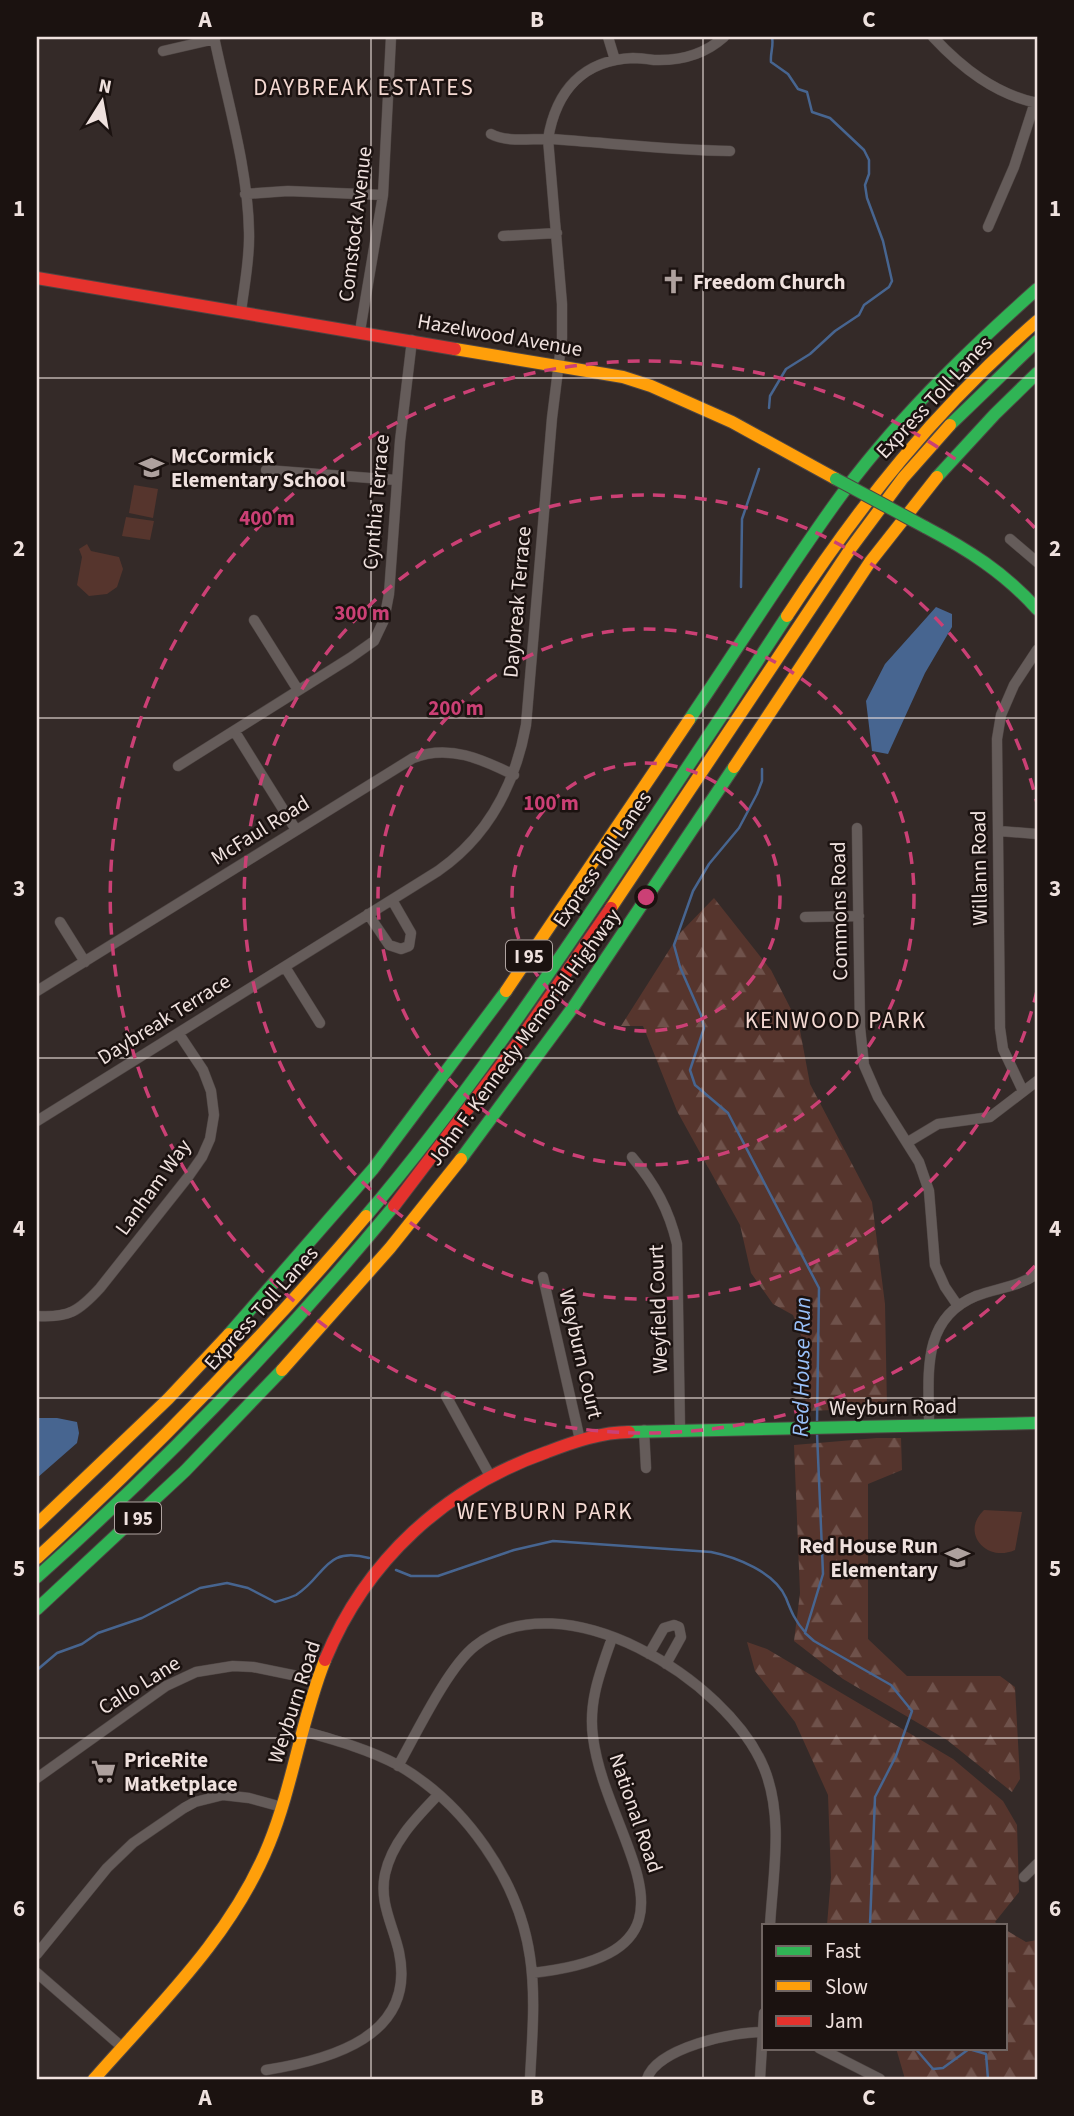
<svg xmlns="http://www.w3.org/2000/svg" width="1074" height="2116" font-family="'Source Sans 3',sans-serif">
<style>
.forest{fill:url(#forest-firs)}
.pitch{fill:#56352d}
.water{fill:#476590}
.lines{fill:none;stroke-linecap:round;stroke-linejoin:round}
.stream{stroke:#476590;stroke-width:2.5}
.street-casing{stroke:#4e4543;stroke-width:11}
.fast-casing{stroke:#4e4543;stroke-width:14}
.slow-casing{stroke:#4e4543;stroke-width:14}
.jam-casing{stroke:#4e4543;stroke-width:14}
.street{stroke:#655c5a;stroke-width:10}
.fast{stroke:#30b455;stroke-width:12}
.slow{stroke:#ff9f0a;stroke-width:12}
.jam{stroke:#e5322d;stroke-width:12}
.fast-bridge-casing{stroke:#4e4543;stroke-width:14;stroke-linecap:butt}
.fast-bridge{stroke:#30b455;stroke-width:12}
.grid{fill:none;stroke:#efe1de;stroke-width:2;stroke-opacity:0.55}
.ring{fill:none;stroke:#cb4075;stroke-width:3.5;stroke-dasharray:12 9}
.labels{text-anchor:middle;stroke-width:5;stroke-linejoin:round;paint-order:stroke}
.shield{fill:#1b1210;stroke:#afa3a0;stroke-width:2}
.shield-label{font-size:19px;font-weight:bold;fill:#efe1de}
.street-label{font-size:21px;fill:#efe1de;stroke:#1b1210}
.poi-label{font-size:21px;font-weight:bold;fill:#efe1de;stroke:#1b1210;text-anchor:start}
.neighbourhood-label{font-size:23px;letter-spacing:2px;fill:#f4d9d2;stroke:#1b1210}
.water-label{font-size:23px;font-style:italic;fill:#99c1fa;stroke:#1b1210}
.centre{fill:#cb4075;stroke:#1b1210;stroke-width:3.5}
.ring-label{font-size:21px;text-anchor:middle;font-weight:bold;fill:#cb4075;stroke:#1b1210;stroke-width:5;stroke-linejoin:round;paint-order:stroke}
.neatline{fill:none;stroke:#efe1de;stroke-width:2.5}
.grid-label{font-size:23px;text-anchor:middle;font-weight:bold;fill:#efe1de}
</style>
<defs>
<pattern id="forest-firs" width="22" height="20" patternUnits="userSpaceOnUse" patternTransform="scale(1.75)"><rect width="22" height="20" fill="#56352d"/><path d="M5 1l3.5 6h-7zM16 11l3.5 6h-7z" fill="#6f524b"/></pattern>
</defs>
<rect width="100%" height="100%" fill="#342a28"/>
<path class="forest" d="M714,898L771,970L799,1025L810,1084L872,1202L885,1304L887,1408L806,1411L803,1341L793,1315L773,1304L751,1273L740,1225L677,1111L643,1026H621L680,933Z
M877,1438H901L902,1470L868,1484V1639L907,1676H1000L1015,1687L1020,1779L1012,1792L947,1740L843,1679L794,1641L800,1593L794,1445Z
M747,1642L767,1649L953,1759L1003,1801L1017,1825L1019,1892L995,1922L999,1925H827L831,1877L828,1795L795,1722L755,1671Z
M1006,1930L1026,1942L1037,1940V2079H905L896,2048H1006Z"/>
<path class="pitch" d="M134,485L158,489L153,518L129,513Z
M126,517L154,521L150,540L122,536Z
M87,544L91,551L119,557L123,569L117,587L107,594L89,596L77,585L82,557L79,549Z
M984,1510L1022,1512L1015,1550C986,1563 960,1532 984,1510Z"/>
<path class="water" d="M936,607L952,614V627L925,673L888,754L872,751L866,701L885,664Z
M37,1418H57L77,1422L79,1433L77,1443L37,1478Z"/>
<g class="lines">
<path class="stream" d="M769,408L770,396L786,369L810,354L835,331L859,315L864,305L889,287L892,281L883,241L867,198L865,185L869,174V160L864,150L830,118L812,112L807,92L798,89L788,74L771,62C770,53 774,46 772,37
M741,587L742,519L759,469
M762,769V781L757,794L739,828L709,864L693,891L674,945L680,967L701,1015L704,1028L690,1070L695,1085L728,1113L819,1288L817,1423
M817,1433L823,1574L805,1633L814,1641L891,1685L912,1711L896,1756L875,1797L870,1925
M396,1570L411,1576H438L514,1550L553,1541L711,1552C736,1557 775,1572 786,1598C791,1611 795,1621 805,1632
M37,1670L57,1653L82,1644L98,1633L142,1618L200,1588L227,1583L248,1588L275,1602C282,1600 290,1598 296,1595C326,1576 324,1546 369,1558
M915,2048L933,2069L943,2068L969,2049L986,2054L988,2079"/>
<defs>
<path id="street" d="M214,37C227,100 248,168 249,232C250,259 244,286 241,312
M608,37L615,60
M933,37C962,68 995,94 1037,103
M163,51L215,39
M491,134C507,143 533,138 550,139C610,143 670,150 730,151
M245,194L288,191L383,195
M988,227L1014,167L1035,102
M503,236L557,233
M360,331L383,195L391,37
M266,470L396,480
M1010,539L1037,562
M254,620L298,690
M235,732L296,830
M178,766L350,658L374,641L384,620L389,594L400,441L412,340
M857,828L860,1027L864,1065L878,1097L919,1162L929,1191L935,1265L945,1287L958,1306
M999,831L1037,834
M368,914L389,945L401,949L409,946L411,933L392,900
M805,917L859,916
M60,922L85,962
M285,967L320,1023
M37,991L413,758C449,744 482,759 514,775
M1023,1091L1003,1049L1000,1028L997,739L1001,715L1014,685L1037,650
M37,1121L438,871C488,836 515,785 526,725L552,418L562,338V304L548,139C556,91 583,60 633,58C640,58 647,59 654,60C680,61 705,54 724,37
M908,1142L938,1124L990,1117L1037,1081
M632,1157C655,1184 669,1210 677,1244L680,1429
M543,1277L580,1440
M37,1316C69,1318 79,1311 100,1288L188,1177L202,1157L210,1139L214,1115L211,1091L203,1070L179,1034
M446,1396L489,1474
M929,1425C929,1376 920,1319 976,1296C997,1288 1018,1287 1037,1274
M644,1430L646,1468
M649,1654L664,1628L674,1625L679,1627L681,1637L666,1664
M303,1731C335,1740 368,1749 398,1765C465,1804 519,1880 530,1957C536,1997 532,2039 530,2079
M398,1766C416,1734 448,1667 475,1646C562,1577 728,1680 764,1768C784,1817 773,1874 770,1925
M37,1778L166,1686L196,1672L233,1666L253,1667L317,1680
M1024,1877L1037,1864
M37,1954L107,1868L133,1843L184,1808L195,1802L223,1795L249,1798L282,1807
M37,1973L122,2047
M532,1973C725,1952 606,1843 593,1737C588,1701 601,1670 612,1638
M819,2048L880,2079
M266,2070C329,2060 417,2037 399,1952C393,1925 379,1903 385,1874C392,1842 416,1818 438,1795
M647,2079C656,2048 735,2031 764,2032
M760,2079L764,2013"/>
<path id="fast" d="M950,425L1037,341
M937,477L995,414L1037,373
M925,527C967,549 1005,573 1037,609
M689,720C737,649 784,575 834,505C892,424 963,355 1037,289
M461,1159L574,1006L734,767
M366,1216C460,1105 542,985 623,864C678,782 733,699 787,616
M229,1334L373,1169L506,991
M629,1432L1037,1423
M37,1577C166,1462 284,1339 394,1206
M37,1609L185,1471L282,1370"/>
<path id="slow" d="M455,349L623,377L651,386L732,422L836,479
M787,616C861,503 935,410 1037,321
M734,767L870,562L937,477
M611,908L851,548L903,478L950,425
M506,991L689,720
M282,1370L390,1248L461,1159
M37,1524L168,1399L229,1334
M37,1558C154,1450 263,1338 366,1216
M94,2079C158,2006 232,1936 269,1844C293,1785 301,1720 325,1660"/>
<path id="jam" d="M37,278L455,349
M394,1206L517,1044L611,908
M325,1660C366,1560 445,1488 547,1452C573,1442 602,1432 629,1432"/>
</defs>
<use href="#street" class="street-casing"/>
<use href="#fast" class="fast-casing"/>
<use href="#slow" class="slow-casing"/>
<use href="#jam" class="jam-casing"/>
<use href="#street" class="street"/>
<use href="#fast" class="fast"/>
<use href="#slow" class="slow"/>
<use href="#jam" class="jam"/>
<defs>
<path id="fast-bridge" d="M836,479L925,527"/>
</defs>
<use href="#fast-bridge" class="fast-bridge-casing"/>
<use href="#fast-bridge" class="fast-bridge"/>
</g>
<path class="grid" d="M371,37V2079M703,37V2079M37,378H1037M37,718H1037M37,1058H1037M37,1398H1037M37,1738H1037"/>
<g class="ring">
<circle cx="646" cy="897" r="134"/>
<circle cx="646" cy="897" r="268"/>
<path d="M1037 991A402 402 0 1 1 1037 803"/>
<path d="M1035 1266A536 536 0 1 1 1035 528"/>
</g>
<defs>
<symbol id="church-bare" viewBox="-9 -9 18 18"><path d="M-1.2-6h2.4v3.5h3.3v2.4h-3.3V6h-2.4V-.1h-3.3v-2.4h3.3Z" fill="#aea19e" stroke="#1b1210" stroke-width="2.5" paint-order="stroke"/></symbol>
<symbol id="school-bare" viewBox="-9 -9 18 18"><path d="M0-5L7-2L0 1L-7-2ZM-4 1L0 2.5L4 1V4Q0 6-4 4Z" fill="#aea19e" stroke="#1b1210" stroke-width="2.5" paint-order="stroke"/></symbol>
<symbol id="supermarket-bare" viewBox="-9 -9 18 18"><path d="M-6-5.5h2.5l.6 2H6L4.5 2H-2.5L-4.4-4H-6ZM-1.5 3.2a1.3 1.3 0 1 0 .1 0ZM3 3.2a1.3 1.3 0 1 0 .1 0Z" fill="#aea19e" stroke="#1b1210" stroke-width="2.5" paint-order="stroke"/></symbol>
</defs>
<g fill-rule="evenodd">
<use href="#church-bare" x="656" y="264" width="35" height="35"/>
<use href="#school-bare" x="134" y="450" width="35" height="35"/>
<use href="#school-bare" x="940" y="1540" width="35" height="35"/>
<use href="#supermarket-bare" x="86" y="1754" width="35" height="35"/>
</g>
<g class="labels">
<g class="shield">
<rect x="506" y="940.5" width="46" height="31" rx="5"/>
<rect x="115" y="1502.5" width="46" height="31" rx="5"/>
</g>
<g class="shield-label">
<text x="529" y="963">I 95</text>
<text x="138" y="1525">I 95</text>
</g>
<g class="street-label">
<text transform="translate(355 224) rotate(-83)" y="7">Comstock Avenue</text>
<text transform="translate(500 335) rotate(10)" y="7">Hazelwood Avenue</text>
<text transform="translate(934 397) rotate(-47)" y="7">Express Toll Lanes</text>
<text transform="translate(376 502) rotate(-85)" y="7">Cynthia Terrace</text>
<text transform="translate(517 602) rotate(-85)" y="7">Daybreak Terrace</text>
<text transform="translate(260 830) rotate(-32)" y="7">McFaul Road</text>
<text transform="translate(602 859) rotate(-56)" y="7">Express Toll Lanes</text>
<text transform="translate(979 868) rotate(-91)" y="7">Willann Road</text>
<text transform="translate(839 911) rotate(-91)" y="7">Commons Road</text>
<text transform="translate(164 1019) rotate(-32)" y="7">Daybreak Terrace</text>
<text transform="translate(524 1037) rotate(-54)" y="7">John F. Kennedy Memorial Highway</text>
<text transform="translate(153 1187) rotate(-54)" y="7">Lanham Way</text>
<text transform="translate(261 1308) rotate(-48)" y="7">Express Toll Lanes</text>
<text transform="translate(658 1309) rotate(-92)" y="7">Weyfield Court</text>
<text transform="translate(581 1354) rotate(77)" y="7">Weyburn Court</text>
<text transform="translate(893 1407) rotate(-1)" y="7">Weyburn Road</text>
<text transform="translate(139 1685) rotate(-32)" y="7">Callo Lane</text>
<text transform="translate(294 1702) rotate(-72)" y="7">Weyburn Road</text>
<text transform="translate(636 1813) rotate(71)" y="7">National Road</text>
</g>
<g class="poi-label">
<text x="693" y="289">Freedom Church</text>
<text x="171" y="463">McCormick<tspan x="171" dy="24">Elementary School</tspan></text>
<text x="938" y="1553" text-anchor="end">Red House Run<tspan x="938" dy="24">Elementary</tspan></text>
<text x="124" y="1767">PriceRite<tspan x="124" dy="24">Matketplace</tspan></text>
</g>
<g class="neighbourhood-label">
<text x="364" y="95">DAYBREAK ESTATES</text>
<text x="836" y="1028">KENWOOD PARK</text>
<text x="545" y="1519">WEYBURN PARK</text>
</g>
<g class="water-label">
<text transform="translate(801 1367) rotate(-89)" y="8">Red House Run</text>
</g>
</g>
<circle cx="646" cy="897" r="10" class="centre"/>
<g class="ring-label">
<text x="267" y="525">400 m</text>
<text x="362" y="620">300 m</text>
<text x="456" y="715">200 m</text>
<text x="551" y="810">100 m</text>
</g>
<rect width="1074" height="2116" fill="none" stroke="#1b1210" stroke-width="77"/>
<rect x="762" y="1924" width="245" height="126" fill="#1b1210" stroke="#706562" stroke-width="2"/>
<rect x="776" y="1946" width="35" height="10" fill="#30b455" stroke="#706562" stroke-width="2"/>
<text x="825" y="1958" font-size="21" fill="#efe1de">Fast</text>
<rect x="776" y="1981" width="35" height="10" fill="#ff9f0a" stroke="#706562" stroke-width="2"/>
<text x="825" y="1994" font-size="21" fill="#efe1de">Slow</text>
<rect x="776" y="2016" width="35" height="10" fill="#e5322d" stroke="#706562" stroke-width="2"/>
<text x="825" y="2028" font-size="21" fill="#efe1de">Jam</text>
<g transform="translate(102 102) rotate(11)" stroke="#1b1210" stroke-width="5" paint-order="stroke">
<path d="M0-5L12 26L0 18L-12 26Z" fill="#efe1de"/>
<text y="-10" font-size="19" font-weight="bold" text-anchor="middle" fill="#efe1de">N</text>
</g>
<rect x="38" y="38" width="998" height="2040" class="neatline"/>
<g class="grid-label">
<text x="205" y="27">A</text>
<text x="537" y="27">B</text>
<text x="869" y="27">C</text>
<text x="19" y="216">1</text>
<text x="1055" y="216">1</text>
<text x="19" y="556">2</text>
<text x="1055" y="556">2</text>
<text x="19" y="896">3</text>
<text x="1055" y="896">3</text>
<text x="19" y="1236">4</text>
<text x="1055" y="1236">4</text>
<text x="19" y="1576">5</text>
<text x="1055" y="1576">5</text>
<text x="19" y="1916">6</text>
<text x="1055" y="1916">6</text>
<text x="205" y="2105">A</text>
<text x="537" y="2105">B</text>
<text x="869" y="2105">C</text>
</g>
</svg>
